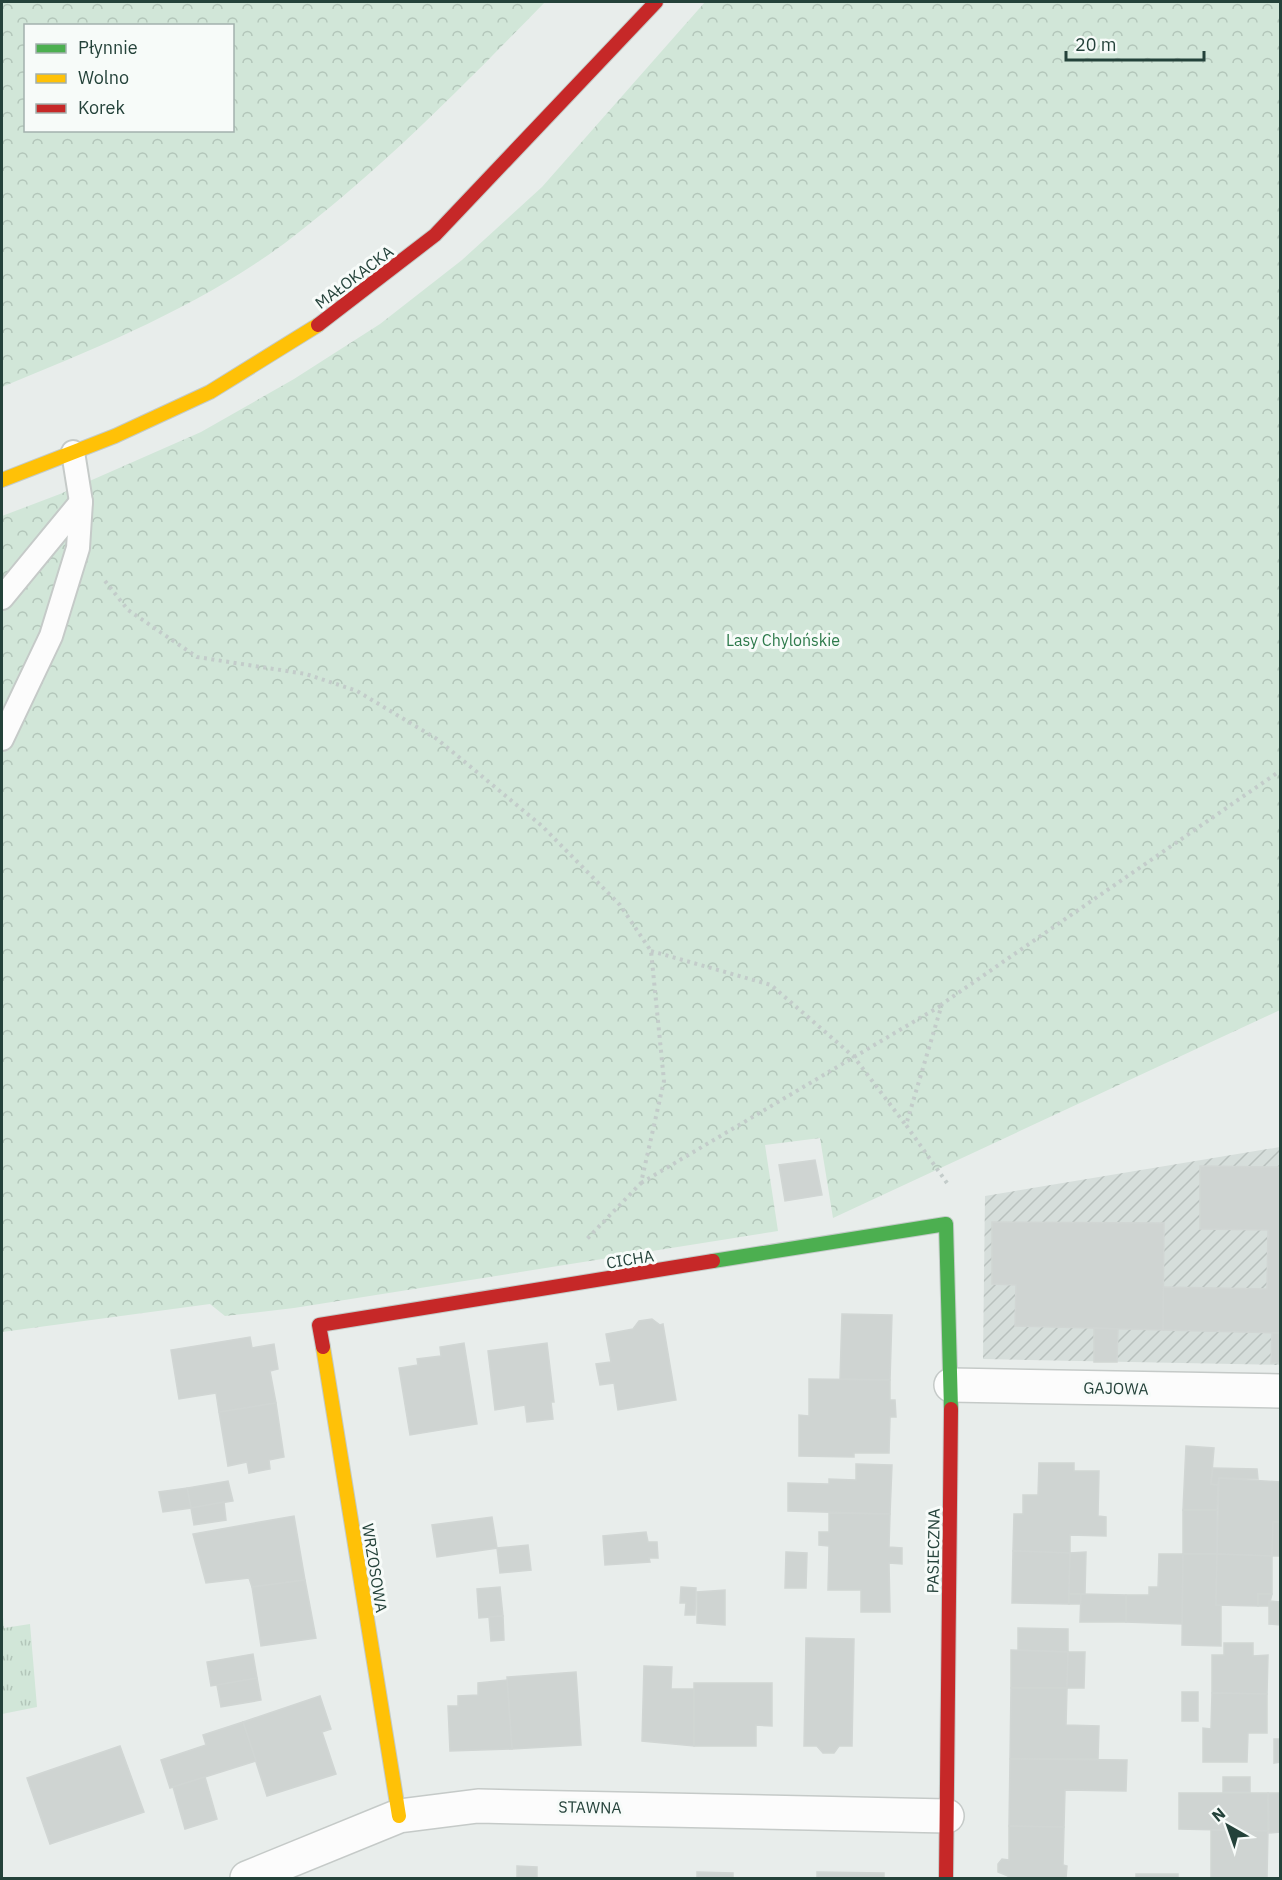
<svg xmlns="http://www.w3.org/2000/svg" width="1282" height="1880" font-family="'IBM Plex Sans',sans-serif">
<defs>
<pattern id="industrial-furrows" width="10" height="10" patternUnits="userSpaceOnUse" patternTransform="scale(1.5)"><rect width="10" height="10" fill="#d6dedb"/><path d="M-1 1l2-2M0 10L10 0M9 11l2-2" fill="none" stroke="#b8c0bd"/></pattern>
<pattern id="grass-tufts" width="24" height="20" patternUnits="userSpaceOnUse" patternTransform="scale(1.5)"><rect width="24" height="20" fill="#d1e6d8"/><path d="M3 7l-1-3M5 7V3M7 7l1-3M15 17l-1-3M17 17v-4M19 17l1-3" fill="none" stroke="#b3c6ba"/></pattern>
<pattern id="forest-crowns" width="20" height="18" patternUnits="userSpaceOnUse" patternTransform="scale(1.5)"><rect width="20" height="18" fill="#d1e6d8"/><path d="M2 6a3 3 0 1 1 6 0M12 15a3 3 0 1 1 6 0" fill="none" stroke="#b3c6ba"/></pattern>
</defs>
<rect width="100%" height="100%" fill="#e8edeb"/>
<path fill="url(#industrial-furrows)" d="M 1280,1147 L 1280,1365 L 983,1359 L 985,1196 Z"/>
<path fill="url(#grass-tufts)" d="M 2,1606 L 4,1628 L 30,1624 L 37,1707 L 2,1714 Z"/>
<g fill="url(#forest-crowns)" fill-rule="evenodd">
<path d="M 2,2 L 545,2 C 462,87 380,171 285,243 C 200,306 99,347 2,387 ZM 26,26 L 232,26 L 232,130 L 26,130 Z"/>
<path d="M 705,2 L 1280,2 L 1280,1010 L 833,1218 L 820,1138 L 765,1145 L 778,1231 L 294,1308 L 225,1316 L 210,1304 L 2,1332 L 2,516 L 60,494 L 201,432 L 294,379 L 380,324 L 462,260 L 542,187 Z"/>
</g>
<g fill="#cfd4d2" stroke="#d1d6d4" stroke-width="1.5">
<path d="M 815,1160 L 822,1195 L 785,1201 L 779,1165 Z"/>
<path d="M 1200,1166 L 1280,1167 L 1280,1333 L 1163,1330 L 1163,1287 L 1267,1289 L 1268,1230 L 1200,1229 Z"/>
<path d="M 992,1222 L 1164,1223 L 1163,1330 L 1015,1326 L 1016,1285 L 992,1284 Z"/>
<path d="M 842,1314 L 892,1315 L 890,1380 L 840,1379 Z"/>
<path d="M 652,1319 L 660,1325 L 663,1324 L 676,1400 L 618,1410 L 614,1383 L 600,1385 L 596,1364 L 611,1362 L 606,1334 L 633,1329 L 639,1321 Z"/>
<path d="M 1094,1328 L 1118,1329 L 1117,1362 L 1094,1362 Z"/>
<path d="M 1272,1333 L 1280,1333 L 1280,1363 L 1271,1363 Z"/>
<path d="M 250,1337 L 252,1348 L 274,1344 L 278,1369 L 270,1371 L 276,1403 L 219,1412 L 216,1393 L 179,1399 L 171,1350 Z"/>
<path d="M 464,1343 L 477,1424 L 410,1435 L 399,1368 L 418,1365 L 417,1359 L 441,1356 L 440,1347 Z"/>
<path d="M 547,1343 L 554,1402 L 551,1402 L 553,1419 L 527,1422 L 525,1405 L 495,1410 L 488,1351 Z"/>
<path d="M 809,1379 L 890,1380 L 890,1400 L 895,1400 L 896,1417 L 890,1417 L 889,1453 L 854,1453 L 854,1457 L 799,1456 L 799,1415 L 809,1416 Z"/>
<path d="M 276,1403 L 284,1457 L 269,1460 L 270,1469 L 249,1473 L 247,1462 L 228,1466 L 219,1412 Z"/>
<path d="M 1186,1446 L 1214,1448 L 1211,1484 L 1218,1485 L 1217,1510 L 1183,1510 Z"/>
<path d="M 1039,1463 L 1074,1463 L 1074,1471 L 1099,1471 L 1098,1516 L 1106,1517 L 1106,1536 L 1070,1535 L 1070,1553 L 1013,1551 L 1014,1514 L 1023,1514 L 1023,1495 L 1038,1495 Z"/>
<path d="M 856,1464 L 892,1465 L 890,1514 L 788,1511 L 788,1483 L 829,1484 L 829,1479 L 856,1480 Z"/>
<path d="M 1213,1468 L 1257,1469 L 1258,1479 L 1219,1478 L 1218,1485 L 1211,1484 Z"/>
<path d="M 1219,1478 L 1280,1482 L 1280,1522 L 1273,1522 L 1272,1556 L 1217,1554 Z"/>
<path d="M 228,1481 L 233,1501 L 191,1508 L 187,1488 Z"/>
<path d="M 187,1488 L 191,1508 L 163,1512 L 159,1492 Z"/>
<path d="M 224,1502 L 226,1520 L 194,1525 L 191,1508 Z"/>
<rect x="1183" y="1510" width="34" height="44"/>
<path d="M 829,1513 L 890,1514 L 889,1547 L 902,1548 L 902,1564 L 889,1563 L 890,1612 L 861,1612 L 861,1590 L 828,1590 L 829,1546 L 819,1545 L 819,1532 L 829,1532 Z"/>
<path d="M 294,1516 L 305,1580 L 252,1587 L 249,1578 L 206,1583 L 193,1534 Z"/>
<path d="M 492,1517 L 497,1548 L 437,1557 L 432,1525 Z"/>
<path d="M 1273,1522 L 1280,1522 L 1280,1556 L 1272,1556 Z"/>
<path d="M 646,1532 L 648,1542 L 657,1542 L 658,1558 L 649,1558 L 650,1562 L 605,1565 L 603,1536 Z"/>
<path d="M 528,1545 L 531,1570 L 500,1573 L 497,1548 Z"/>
<path d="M 1013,1551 L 1070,1553 L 1069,1604 L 1012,1603 Z"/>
<path d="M 786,1552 L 807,1553 L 806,1588 L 785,1588 Z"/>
<path d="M 1086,1552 L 1085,1594 L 1069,1594 L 1070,1553 Z"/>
<path d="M 1159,1554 L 1183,1554 L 1182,1624 L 1126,1622 L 1126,1595 L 1149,1595 L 1149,1587 L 1158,1587 Z"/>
<path d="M 1183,1554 L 1217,1554 L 1216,1605 L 1221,1605 L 1221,1646 L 1182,1645 Z"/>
<path d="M 1217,1554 L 1272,1556 L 1272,1594 L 1258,1594 L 1258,1606 L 1216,1605 Z"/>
<path d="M 305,1580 L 316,1638 L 261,1646 L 252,1587 Z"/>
<path d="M 500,1587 L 503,1616 L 479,1618 L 477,1589 Z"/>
<path d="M 681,1587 L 696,1588 L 695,1615 L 685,1615 L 686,1603 L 680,1603 Z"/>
<path d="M 725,1590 L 725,1625 L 697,1623 L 697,1592 Z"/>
<rect x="1069" y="1594" width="12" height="10"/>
<path d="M 1081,1594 L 1126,1595 L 1126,1622 L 1080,1622 Z"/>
<path d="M 1258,1594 L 1272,1594 L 1269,1606 L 1258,1606 Z"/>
<path d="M 1269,1601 L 1280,1602 L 1280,1625 L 1269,1624 Z"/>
<path d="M 503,1616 L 504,1640 L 491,1641 L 489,1617 Z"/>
<path d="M 1018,1628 L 1068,1629 L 1068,1652 L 1018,1650 Z"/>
<path d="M 806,1638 L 854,1639 L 852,1746 L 839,1746 L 834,1753 L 823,1753 L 817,1746 L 804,1746 Z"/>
<path d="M 1224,1643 L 1253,1643 L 1253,1656 L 1268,1655 L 1267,1694 L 1212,1693 L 1212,1655 L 1224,1655 Z"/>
<path d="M 1011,1650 L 1068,1652 L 1067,1688 L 1011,1688 Z"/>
<path d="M 1068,1652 L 1085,1652 L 1084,1688 L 1067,1688 Z"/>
<path d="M 253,1654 L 257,1678 L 211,1686 L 207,1662 Z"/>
<path d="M 644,1666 L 672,1667 L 671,1689 L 694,1689 L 694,1746 L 642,1741 Z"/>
<path d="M 576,1672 L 581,1745 L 512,1749 L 507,1677 Z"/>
<path d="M 257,1678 L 261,1700 L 221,1707 L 217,1685 Z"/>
<path d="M 507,1680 L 512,1749 L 450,1751 L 448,1706 L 458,1706 L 458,1696 L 478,1695 L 478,1683 Z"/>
<path d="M 694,1683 L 772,1683 L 772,1726 L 756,1725 L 756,1746 L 694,1746 Z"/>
<path d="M 1011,1688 L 1067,1688 L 1066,1725 L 1099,1726 L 1098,1759 L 1010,1759 Z"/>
<rect x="1182" y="1692" width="16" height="29"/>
<path d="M 1212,1693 L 1267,1694 L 1267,1733 L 1248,1733 L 1247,1762 L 1203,1762 L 1203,1728 L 1211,1729 Z"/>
<path d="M 320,1696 L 331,1729 L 322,1732 L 336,1774 L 267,1796 L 243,1722 Z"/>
<path d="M 243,1722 L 256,1761 L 170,1788 L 161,1760 L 206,1745 L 203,1735 Z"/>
<path d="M 1274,1739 L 1280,1739 L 1280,1762 L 1274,1763 Z"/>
<path d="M 120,1746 L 144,1812 L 50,1844 L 27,1778 Z"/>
<path d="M 1010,1759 L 1127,1760 L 1126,1791 L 1065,1790 L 1064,1827 L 1009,1826 Z"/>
<path d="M 205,1777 L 217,1819 L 185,1829 L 173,1787 Z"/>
<rect x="1223" y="1777" width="27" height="15"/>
<path d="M 1179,1793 L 1268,1793 L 1268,1831 L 1179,1829 Z"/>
<path d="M 1268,1793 L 1280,1793 L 1280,1832 L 1269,1833 Z"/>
<path d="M 1009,1826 L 1064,1827 L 1063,1865 L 1067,1866 L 1066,1878 L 1008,1878 L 1008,1876 L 998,1872 L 998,1864 L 1002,1859 L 1009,1860 Z"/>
<path d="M 1211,1830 L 1268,1831 L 1267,1878 L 1211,1878 Z"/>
<path d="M 517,1866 L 537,1867 L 537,1878 L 517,1878 Z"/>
<path d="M 697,1872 L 733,1873 L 733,1878 L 697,1878 Z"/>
<path d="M 817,1872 L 884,1873 L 884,1878 L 817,1878 Z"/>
<rect x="1136" y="1874" width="42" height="4"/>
</g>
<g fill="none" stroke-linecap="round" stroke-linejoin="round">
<defs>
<g id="lane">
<path d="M 2,598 L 81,502"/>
<path d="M 2,739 L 51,636 L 78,548 L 81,502 L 73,452"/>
</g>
<g id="street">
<path d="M 951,1385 L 1280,1391"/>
<path d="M 247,1878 L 399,1816 L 478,1806 L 947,1816"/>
</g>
<path id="fast" d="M 713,1261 L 946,1224 L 951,1409"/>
<g id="slow">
<path d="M 2,480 L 115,436 L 210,392 L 318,325"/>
<path d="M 323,1347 L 399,1816"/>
</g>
<g id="jam">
<path d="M 318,325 L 435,235 L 656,2"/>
<path d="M 323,1347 L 319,1325 L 713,1261"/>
<path d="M 946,1878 L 951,1409"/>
</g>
</defs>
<use href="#lane" stroke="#c5cac8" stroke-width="26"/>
<use href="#street" stroke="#c5cac8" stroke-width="36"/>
<use href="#fast" stroke="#c3cbc8" stroke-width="16"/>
<use href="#slow" stroke="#c3cbc8" stroke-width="16"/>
<use href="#jam" stroke="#c3cbc8" stroke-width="16"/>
<g stroke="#c3ccca" stroke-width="4" stroke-dasharray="3 4.5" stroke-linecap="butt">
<path d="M 105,581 L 128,610 L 197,657 L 306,674 L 357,691 L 437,739 L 542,826 L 620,905 L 651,951 L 664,1081 L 641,1183 L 586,1240"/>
<path d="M 651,951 L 771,985 L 854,1057 L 905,1124"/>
<path d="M 641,1183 L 942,1005"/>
<path d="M 947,1183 L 906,1125 L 942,1004 L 1280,771"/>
</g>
<use href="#lane" stroke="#fcfcfc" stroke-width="22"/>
<use href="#street" stroke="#fcfcfc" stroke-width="33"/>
<use href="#fast" stroke="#4caf50" stroke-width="14"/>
<use href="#slow" stroke="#ffc107" stroke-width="14"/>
<use href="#jam" stroke="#c62828" stroke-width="14"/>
</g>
<g text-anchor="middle" stroke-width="6" stroke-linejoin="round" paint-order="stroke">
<g font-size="16" fill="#24423a" stroke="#f7fbf9">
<text transform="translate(354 277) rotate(-37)" y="6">MAŁOKACKA</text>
<text transform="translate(630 1259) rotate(-9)" y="6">CICHA</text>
<text transform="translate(1116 1388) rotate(1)" y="6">GAJOWA</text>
<text transform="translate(933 1551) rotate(-89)" y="6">PASIECZNA</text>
<text transform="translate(375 1568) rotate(81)" y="6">WRZOSOWA</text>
<text transform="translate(590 1807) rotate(1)" y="6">STAWNA</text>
</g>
<g font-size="16" fill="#2d7a4b" stroke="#f7fbf9">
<text x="783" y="646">Lasy Chylońskie</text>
</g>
</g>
<rect width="1282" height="1880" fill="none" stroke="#24423a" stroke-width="6"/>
<rect x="24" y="24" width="210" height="108" fill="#f7fbf9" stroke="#a3b1ad" stroke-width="1.5"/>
<rect x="36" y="44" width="30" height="9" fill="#4caf50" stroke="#a3b1ad" stroke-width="1.5"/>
<text x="78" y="54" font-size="18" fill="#24423a">Płynnie</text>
<rect x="36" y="74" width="30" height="9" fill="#ffc107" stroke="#a3b1ad" stroke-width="1.5"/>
<text x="78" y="84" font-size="18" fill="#24423a">Wolno</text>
<rect x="36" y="104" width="30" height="9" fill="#c62828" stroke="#a3b1ad" stroke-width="1.5"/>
<text x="78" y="114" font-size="18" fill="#24423a">Korek</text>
<g transform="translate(1228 1826) rotate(320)" stroke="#f7fbf9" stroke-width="4.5" paint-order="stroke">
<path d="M0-4.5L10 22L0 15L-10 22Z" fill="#24423a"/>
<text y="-9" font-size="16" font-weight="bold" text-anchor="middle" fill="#24423a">N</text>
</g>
<path d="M1066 51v9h138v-9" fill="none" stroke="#24423a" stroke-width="3"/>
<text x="1075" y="51" font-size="18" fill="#24423a" stroke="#f7fbf9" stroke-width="4.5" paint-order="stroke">20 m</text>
</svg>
